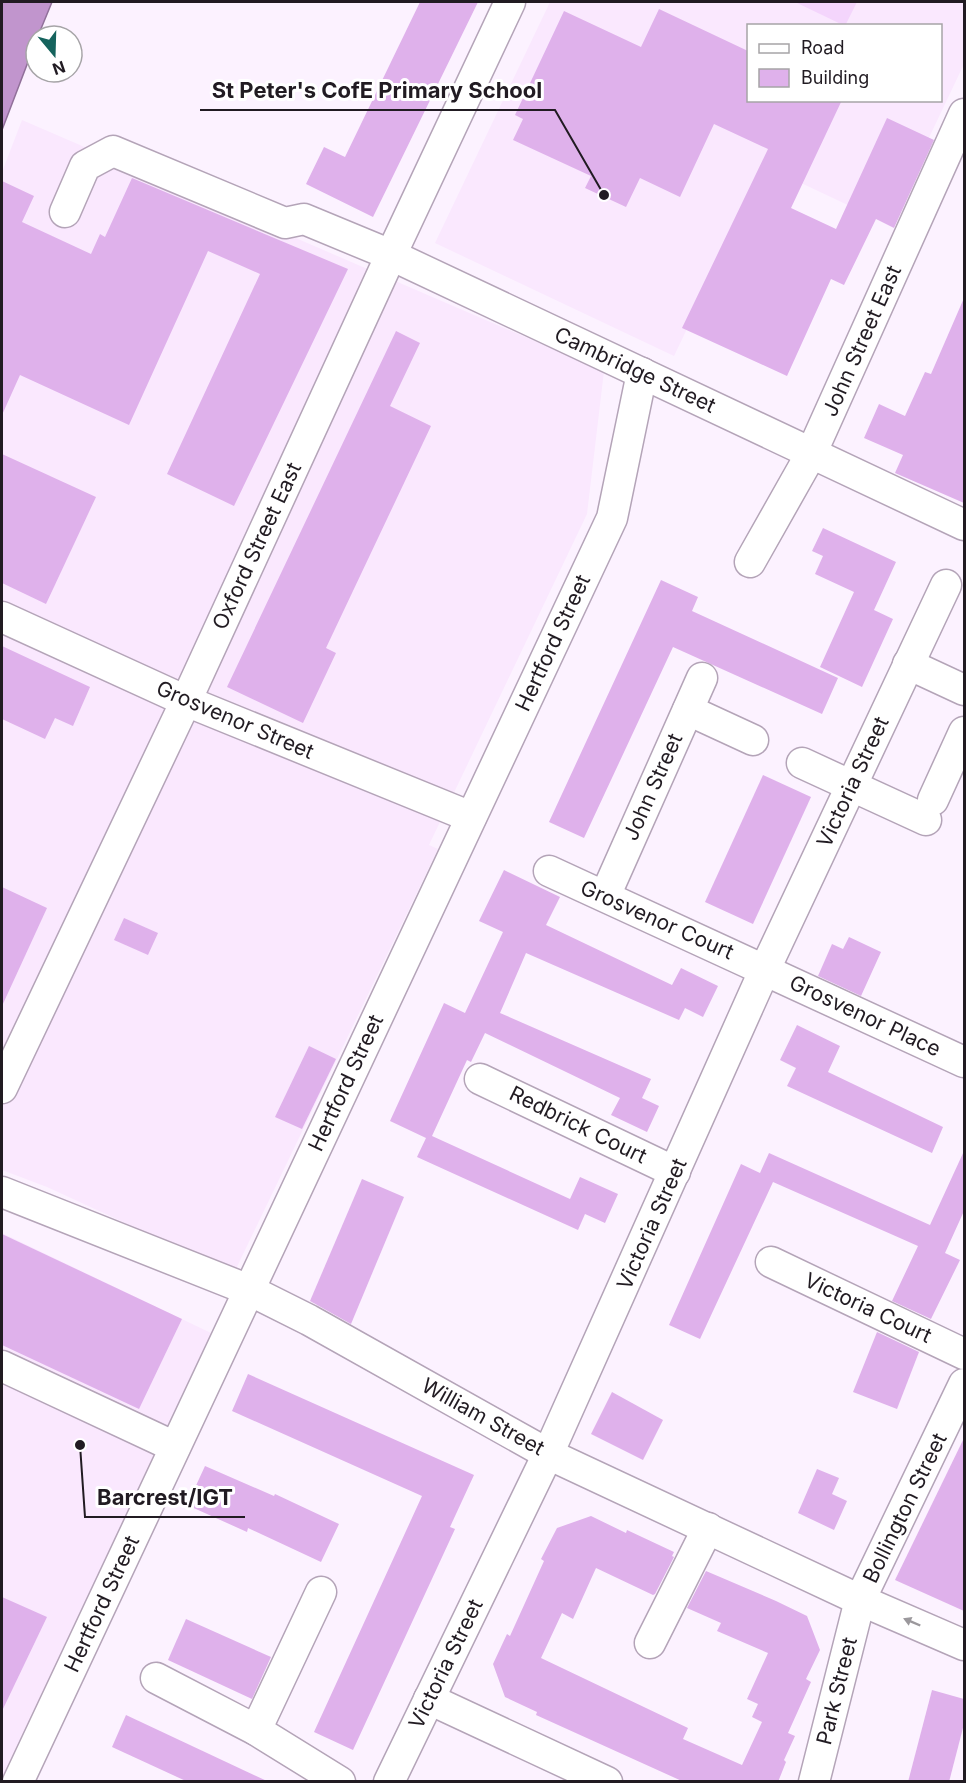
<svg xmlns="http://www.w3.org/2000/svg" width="966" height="1783" font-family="Inter,sans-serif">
<rect width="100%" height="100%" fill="#fcf2ff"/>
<g fill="#fae8fe" fill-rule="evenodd">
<path d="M 550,2 L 964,2 L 964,64 L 888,224 L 765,166 L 674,356 L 435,243 ZM 748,26 L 940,26 L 940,100 L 748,100 Z"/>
<path d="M 22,120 L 604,371 L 587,514 L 429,845 L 438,849 L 234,1273 L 47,1187 L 2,1170 L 2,172 Z"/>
<path d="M 2,1233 L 211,1333 L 2,1779 Z"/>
</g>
<path fill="#f4d5fc" d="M 795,2 L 857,2 L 845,26 Z"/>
<path fill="#c195cd" stroke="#91709a" stroke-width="1.5" d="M 2,2 L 52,2 L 38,36 L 36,36 L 36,41 L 2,130 Z"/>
<g fill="#dfb1eb">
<path d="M 420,2 L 478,2 L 373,217 L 306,184 L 324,147 L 345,157 Z"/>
<path d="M 659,9 L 748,51 L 748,100 L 842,100 L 791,208 L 836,229 L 887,118 L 934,140 L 894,228 L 876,219 L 844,285 L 831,279 L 787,376 L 682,328 L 768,149 L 714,124 L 680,197 L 640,178 L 626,207 L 585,188 L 591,176 L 513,140 L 523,119 L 515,115 L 564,11 L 641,47 Z"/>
<path d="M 132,178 L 348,269 L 234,506 L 167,474 L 260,274 L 208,251 L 129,425 L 20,375 L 2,415 L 2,181 L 34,196 L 22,222 L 91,254 L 100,234 L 105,237 Z"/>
<path d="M 964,298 L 964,503 L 895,473 L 903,455 L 864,438 L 879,404 L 905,416 L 925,372 L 931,374 Z"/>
<path d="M 396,331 L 420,343 L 390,406 L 431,426 L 326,648 L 336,653 L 303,723 L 227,687 Z"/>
<path d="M 2,454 L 96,497 L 46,604 L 2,583 Z"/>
<path d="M 823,528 L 896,562 L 874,610 L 893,619 L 862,687 L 820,667 L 854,592 L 815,574 L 823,556 L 812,551 Z"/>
<path d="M 661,580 L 698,597 L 692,611 L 838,678 L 822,714 L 673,647 L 584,838 L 549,822 Z"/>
<path d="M 2,646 L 90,687 L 73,726 L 55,718 L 45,739 L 2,719 Z"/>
<path d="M 763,775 L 811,797 L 753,924 L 705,902 Z"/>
<path d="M 504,870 L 560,897 L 546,925 L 672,985 L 681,968 L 718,986 L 703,1017 L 685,1008 L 679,1020 L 526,953 L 500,1013 L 651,1079 L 642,1098 L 659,1106 L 647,1132 L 611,1115 L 620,1098 L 485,1033 L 471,1062 L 467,1060 L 432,1136 L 570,1199 L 580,1177 L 618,1194 L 605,1223 L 585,1214 L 578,1230 L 417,1157 L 426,1138 L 390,1121 L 444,1003 L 465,1013 L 503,932 L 479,921 Z"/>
<path d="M 2,887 L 47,908 L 2,1006 Z"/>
<path d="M 124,918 L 158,933 L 148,955 L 114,940 Z"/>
<path d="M 849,937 L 881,952 L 861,996 L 818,976 L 832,944 L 843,949 Z"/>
<path d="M 797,1025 L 840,1046 L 828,1072 L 943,1127 L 932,1153 L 787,1086 L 796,1068 L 780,1060 Z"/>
<path d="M 309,1046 L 336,1059 L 302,1129 L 275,1117 Z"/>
<path d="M 964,1151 L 964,1211 L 945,1253 L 960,1260 L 931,1319 L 892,1301 L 918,1246 L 773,1182 L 700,1339 L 669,1325 L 741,1164 L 760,1173 L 769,1153 L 930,1225 Z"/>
<path d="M 362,1179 L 404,1197 L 351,1324 L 310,1301 Z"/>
<path d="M 2,1234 L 182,1319 L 139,1409 L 2,1345 Z"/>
<path d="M 877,1332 L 919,1352 L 897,1409 L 853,1392 Z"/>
<path d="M 248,1374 L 474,1475 L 450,1527 L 455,1529 L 353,1750 L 314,1732 L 422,1496 L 232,1411 Z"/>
<path d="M 612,1392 L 663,1420 L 643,1460 L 591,1434 Z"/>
<path d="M 964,1438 L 964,1611 L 895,1580 Z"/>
<path d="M 205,1466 L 274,1496 L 275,1494 L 339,1524 L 321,1562 L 248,1528 L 247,1532 L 187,1505 Z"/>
<path d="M 817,1469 L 839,1478 L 832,1494 L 847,1501 L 834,1530 L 798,1513 Z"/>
<path d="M 591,1516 L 626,1533 L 627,1530 L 674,1552 L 672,1556 L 674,1557 L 655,1594 L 653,1595 L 596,1568 L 573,1619 L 562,1613 L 541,1658 L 688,1728 L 683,1739 L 742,1765 L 762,1722 L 752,1717 L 758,1704 L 747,1699 L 768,1653 L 717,1631 L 721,1623 L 687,1608 L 706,1571 L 776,1601 L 807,1616 L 820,1650 L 806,1679 L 811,1682 L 788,1733 L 795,1736 L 784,1760 L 786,1762 L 778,1782 L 684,1782 L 536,1715 L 537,1712 L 505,1697 L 493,1664 L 507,1634 L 510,1636 L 544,1561 L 541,1559 L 557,1528 Z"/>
<path d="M 2,1597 L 47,1617 L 2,1711 Z"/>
<path d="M 186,1619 L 271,1657 L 252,1699 L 168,1660 Z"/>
<path d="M 932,1690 L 964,1699 L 964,1724 L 949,1782 L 908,1782 Z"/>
<path d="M 126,1715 L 269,1782 L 188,1782 L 112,1747 Z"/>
</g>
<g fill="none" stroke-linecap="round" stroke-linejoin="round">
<defs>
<g id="minor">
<path d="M 65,212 L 85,166 L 113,151 L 285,223 L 304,219 L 391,255 L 964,525"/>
<path d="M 750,562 L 811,454 L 964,114"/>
<path d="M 2,617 L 186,701 L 471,817"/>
<path d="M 908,664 L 964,690"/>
<path d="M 688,710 L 753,740"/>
<path d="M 802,763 L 926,820"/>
<path d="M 933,800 L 964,732"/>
<path d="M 549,871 L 964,1062"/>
<path d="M 605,896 L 702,678"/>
<path d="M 480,1079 L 675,1172"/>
<path d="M 2,1088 L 186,701 L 391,255 L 510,2"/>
<path d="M 2,1192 L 249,1290 L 309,1320 L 548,1454 L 860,1600 L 964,1645"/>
<path d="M 771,1262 L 964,1354"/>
<path d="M 2,1366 L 175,1447"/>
<path d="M 650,1643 L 708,1528"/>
<path d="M 156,1678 L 256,1730 L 340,1782"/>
<path d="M 429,1699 L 607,1782"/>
<path d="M 256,1730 L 321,1592"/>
<path d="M 18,1782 L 612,518 L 642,373"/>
<path d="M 389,1782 L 548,1454 L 765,969 L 946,585"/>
<path d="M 814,1782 L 860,1600 L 964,1384"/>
</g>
</defs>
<use href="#minor" stroke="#b4a4b8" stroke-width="33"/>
<use href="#minor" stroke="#fff" stroke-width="30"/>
</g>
<defs><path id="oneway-solid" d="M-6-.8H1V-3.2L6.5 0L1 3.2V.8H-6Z" transform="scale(1.5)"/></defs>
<use fill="#9b989c" href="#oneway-solid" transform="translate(912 1622) rotate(-157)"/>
<g text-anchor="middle" stroke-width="6" stroke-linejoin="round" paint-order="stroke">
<g font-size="21" fill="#211b22" stroke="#fff">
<text transform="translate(862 341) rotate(-66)" y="7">John Street East</text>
<text transform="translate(635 370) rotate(25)" y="7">Cambridge Street</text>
<text transform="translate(257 546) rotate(-65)" y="7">Oxford Street East</text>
<text transform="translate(553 643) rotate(-65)" y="7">Hertford Street</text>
<text transform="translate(235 720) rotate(23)" y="7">Grosvenor Street</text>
<text transform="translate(853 782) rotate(-65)" y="7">Victoria Street</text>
<text transform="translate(653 787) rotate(-66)" y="7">John Street</text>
<text transform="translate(657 920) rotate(24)" y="7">Grosvenor Court</text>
<text transform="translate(865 1016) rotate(25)" y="7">Grosvenor Place</text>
<text transform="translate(346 1083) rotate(-65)" y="7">Hertford Street</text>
<text transform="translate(578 1125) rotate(26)" y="7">Redbrick Court</text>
<text transform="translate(652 1224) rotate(-66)" y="7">Victoria Street</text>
<text transform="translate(868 1308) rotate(25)" y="7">Victoria Court</text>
<text transform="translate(483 1417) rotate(29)" y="7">William Street</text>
<text transform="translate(905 1508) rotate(-64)" y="7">Bollington Street</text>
<text transform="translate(102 1604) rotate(-65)" y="7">Hertford Street</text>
<text transform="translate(446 1664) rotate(-64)" y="7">Victoria Street</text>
<text transform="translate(837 1691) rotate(-76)" y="7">Park Street</text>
</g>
</g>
<path fill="none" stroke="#211b22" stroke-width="2" d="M604 195L555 110H200M80 1445L85 1517H245"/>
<g fill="#211b22" stroke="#fff" stroke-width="2">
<circle cx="604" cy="195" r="6"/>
<circle cx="80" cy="1445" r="6"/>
</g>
<g font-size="22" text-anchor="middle" font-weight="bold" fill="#211b22" stroke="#fff" stroke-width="6" stroke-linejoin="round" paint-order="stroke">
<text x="377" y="98">St Peter's CofE Primary School</text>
<text x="165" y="1505">Barcrest/IGT</text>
</g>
<rect width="966" height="1783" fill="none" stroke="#211b22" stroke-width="6"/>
<rect x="747" y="24" width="195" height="78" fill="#ffffff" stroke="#a6a4a7" stroke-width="1.5"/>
<rect x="759" y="44" width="30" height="9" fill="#ffffff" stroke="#a6a4a7" stroke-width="1.5"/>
<text x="801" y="54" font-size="18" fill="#211b22">Road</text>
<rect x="759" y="69" width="30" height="18" fill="#dfb1eb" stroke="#a6a4a7" stroke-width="1.5"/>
<text x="801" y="84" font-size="18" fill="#211b22">Building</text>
<g transform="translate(54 54) rotate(161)"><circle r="28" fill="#ffffff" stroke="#a6a4a7" stroke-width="1.5"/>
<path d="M0-4.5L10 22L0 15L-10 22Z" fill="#15635d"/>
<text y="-9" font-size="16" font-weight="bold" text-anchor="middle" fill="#211b22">N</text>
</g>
</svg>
